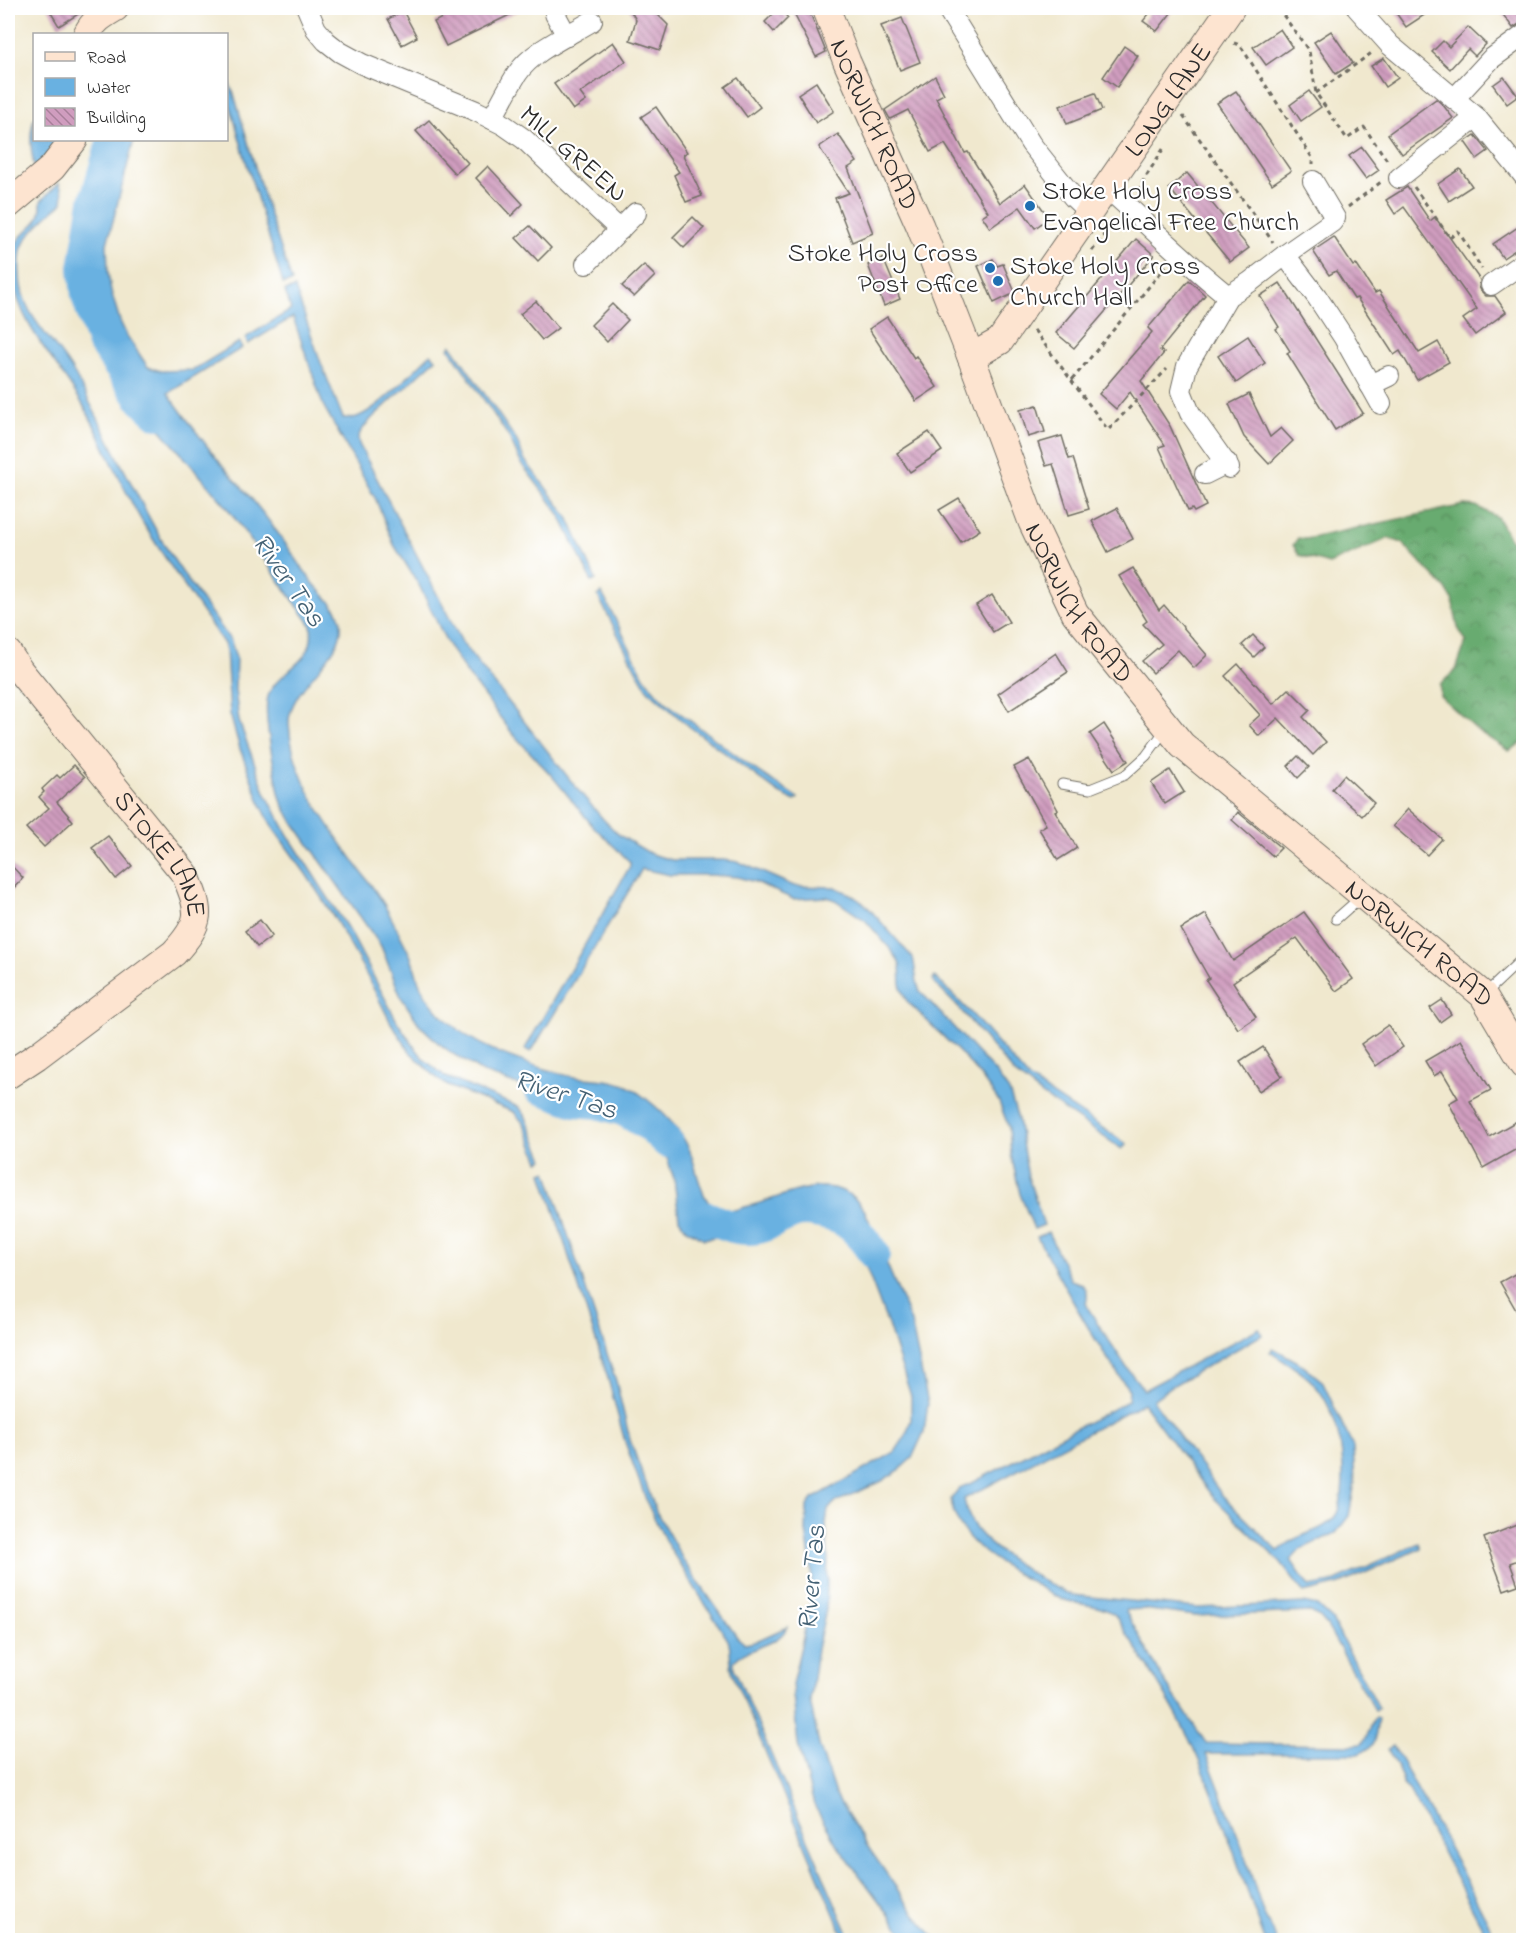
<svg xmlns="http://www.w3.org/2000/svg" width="1531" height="1948" font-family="'Indie Flower',sans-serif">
<defs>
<pattern id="forest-crowns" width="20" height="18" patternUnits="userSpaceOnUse" patternTransform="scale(1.5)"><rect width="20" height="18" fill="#68ab6f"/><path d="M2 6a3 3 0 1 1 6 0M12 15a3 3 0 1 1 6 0" fill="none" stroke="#568b5b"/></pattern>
<pattern id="building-back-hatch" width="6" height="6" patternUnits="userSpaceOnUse" patternTransform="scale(1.5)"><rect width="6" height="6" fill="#d09dbf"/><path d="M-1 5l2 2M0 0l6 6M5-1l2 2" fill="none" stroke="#a9809b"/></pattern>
</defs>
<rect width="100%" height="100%" fill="#fff"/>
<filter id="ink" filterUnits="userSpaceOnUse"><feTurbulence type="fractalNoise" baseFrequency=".0167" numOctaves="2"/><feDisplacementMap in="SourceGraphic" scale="12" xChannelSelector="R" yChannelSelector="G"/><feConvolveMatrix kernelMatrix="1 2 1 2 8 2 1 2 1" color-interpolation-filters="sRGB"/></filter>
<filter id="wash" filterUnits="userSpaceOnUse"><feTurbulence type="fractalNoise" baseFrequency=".008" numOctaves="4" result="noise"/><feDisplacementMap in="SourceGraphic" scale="24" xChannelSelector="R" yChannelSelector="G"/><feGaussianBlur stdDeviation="1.35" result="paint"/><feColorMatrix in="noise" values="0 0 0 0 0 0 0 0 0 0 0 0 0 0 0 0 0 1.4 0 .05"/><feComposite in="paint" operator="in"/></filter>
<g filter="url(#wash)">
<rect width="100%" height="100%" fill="#f0e8ce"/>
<path fill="url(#forest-crowns)" stroke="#4a6b4d" stroke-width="1.5" d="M 1464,505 L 1476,506 L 1497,517 L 1523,561 L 1523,742 L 1509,751 L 1478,731 L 1440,696 L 1440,684 L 1456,670 L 1466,641 L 1458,628 L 1452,599 L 1446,589 L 1402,543 L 1389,538 L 1329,564 L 1299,555 L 1293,545 L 1298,538 L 1306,539 Z"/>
<g fill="#69b1e1" stroke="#4a6e86" stroke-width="1.5">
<path d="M 227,79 L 234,94 L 264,197 L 292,282 L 283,284 L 245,158 L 231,108 L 227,97 Z"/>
<path d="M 34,118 L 34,140 L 60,140 L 37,176 C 31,157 28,138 34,118 Z"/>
<path d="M 111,140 L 134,140 L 107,244 L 108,272 L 111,291 L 120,321 L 127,336 L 148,367 L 161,371 L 193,370 L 239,342 L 242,348 L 168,393 C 185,417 203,441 221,464 C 233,478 247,492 258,507 C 277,530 293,555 310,579 C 318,590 332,601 338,613 C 357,652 287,684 289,724 C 292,780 329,826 360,870 C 369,882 378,894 385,906 C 394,923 403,940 411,957 C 415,967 417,978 421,987 C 427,999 439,1013 449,1022 C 475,1046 511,1058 545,1069 C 555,1072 565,1076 575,1077 C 596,1080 618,1078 636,1091 C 657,1106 680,1127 690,1151 C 697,1168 701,1206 720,1211 C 728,1213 737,1209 745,1207 C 786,1198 835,1165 865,1211 L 911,1322 L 928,1403 L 924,1432 L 912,1458 L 899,1470 L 882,1481 L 834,1503 L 828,1510 L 826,1523 L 828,1559 L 826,1610 L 817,1649 L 810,1700 L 819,1745 L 835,1794 L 866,1844 L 913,1912 L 937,1940 L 908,1940 L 837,1845 L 814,1805 L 798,1745 L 792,1684 L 808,1616 L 812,1588 L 811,1566 L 806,1531 L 807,1506 L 812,1499 L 895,1452 L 905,1437 L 911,1420 L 911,1396 L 888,1325 L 850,1225 L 840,1213 L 834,1209 L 822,1207 L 809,1208 L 769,1224 L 732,1234 L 704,1239 L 686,1229 L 679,1219 L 674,1179 L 664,1149 L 650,1130 L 639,1120 L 625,1110 L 609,1104 L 599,1102 L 571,1101 L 534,1091 L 484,1073 L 453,1054 L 437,1042 L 419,1024 L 401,997 L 381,946 L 291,819 L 282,803 L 279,793 C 275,769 264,723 267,701 C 271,674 309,666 311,639 C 312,634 311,629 311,625 L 226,506 L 148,415 L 116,358 L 94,307 L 87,278 L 88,253 Z"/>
<path d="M 59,183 L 63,194 L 62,203 C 50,213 24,236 21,251 C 20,258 19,267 20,274 C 20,317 56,340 75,375 C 106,431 132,489 164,544 C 184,578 209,609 231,641 L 236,658 L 235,690 L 239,721 L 265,792 L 288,835 L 350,932 L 398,1023 L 413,1045 L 425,1060 L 446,1077 L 519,1107 L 525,1115 L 544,1159 L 539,1161 L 524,1124 L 514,1112 L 448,1086 L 437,1078 L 411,1053 L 391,1023 L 363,968 L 334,917 L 306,874 L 273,828 L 261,805 L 240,749 L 230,714 L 226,650 L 224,644 C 197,604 168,564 143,523 C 120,485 105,443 83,405 C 59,364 19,326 13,278 C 12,266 12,247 20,238 C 32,223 42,224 41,201 Z"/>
<path d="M 295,288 L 321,363 L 343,418 C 344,418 352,418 353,418 C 375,414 414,370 431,354 L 436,359 L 372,418 L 361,431 L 358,438 L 359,444 L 463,644 L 579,791 L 603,819 L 619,835 L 651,854 L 672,860 L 723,860 L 739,862 L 794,886 L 835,887 L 850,894 L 866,905 L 913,958 C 916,969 915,981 920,991 L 996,1073 L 1009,1091 L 1018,1119 L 1028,1177 L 1044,1225 L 1034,1229 L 1020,1194 L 1011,1155 L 1009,1128 L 999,1102 L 983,1079 L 963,1056 L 907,1001 L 901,988 L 900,964 L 892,951 L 866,921 L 835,900 L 827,897 L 793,899 L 755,882 L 737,877 L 711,875 L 670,875 L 642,869 L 531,1052 L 525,1049 L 630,866 L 630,862 L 592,825 L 552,776 L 512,733 L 468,675 L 447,643 L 419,585 L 394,545 L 376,500 L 323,405 L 293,317 L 248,344 L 245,338 L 291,310 L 285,291 Z"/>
<path d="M 451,345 L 517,441 L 524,459 L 568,517 L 596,580 L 592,582 L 559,513 L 521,463 L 509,437 L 449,348 Z"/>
<path d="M 602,593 L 644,676 L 654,690 L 668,704 L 760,773 L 798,798 L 795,801 L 779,793 L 686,724 L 648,690 L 636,670 L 598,596 Z"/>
<path d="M 935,977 L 971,1013 L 1029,1079 L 1127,1144 L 1122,1149 L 1042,1095 L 1015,1074 L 959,1008 L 935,984 L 933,979 Z"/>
<path d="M 547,1171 L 616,1381 L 630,1440 L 656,1511 L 685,1563 L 737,1637 L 745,1644 L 754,1642 L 787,1627 C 779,1647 747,1646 734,1661 L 734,1668 L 851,1940 L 845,1940 L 733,1675 C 729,1663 732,1652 728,1640 L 667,1544 L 648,1505 L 625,1442 L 607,1375 L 542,1173 Z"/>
<path d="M 1048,1232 L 1071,1280 C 1084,1284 1090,1288 1086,1303 L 1089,1310 L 1127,1368 L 1144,1390 L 1259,1328 L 1262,1335 L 1172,1386 L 1153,1400 L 1222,1495 L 1278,1551 C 1283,1548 1288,1543 1293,1540 C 1307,1532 1326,1530 1336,1515 C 1340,1509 1341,1500 1342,1493 C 1346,1459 1338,1411 1314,1384 C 1303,1371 1284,1362 1270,1352 L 1273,1348 L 1298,1362 L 1322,1381 L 1353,1447 L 1355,1482 L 1349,1516 L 1336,1533 L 1301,1549 L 1291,1560 L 1309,1587 L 1331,1583 L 1419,1543 L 1421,1548 L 1340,1584 L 1304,1593 L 1279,1561 L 1212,1496 L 1143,1403 L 964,1499 C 966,1510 970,1520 976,1529 C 990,1549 1048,1586 1072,1595 L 1198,1608 L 1303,1603 L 1317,1606 L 1332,1620 L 1379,1708 L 1375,1710 L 1327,1626 L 1319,1617 L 1311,1612 L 1194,1616 L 1143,1609 L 1125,1610 L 1163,1679 L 1206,1743 L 1351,1745 L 1362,1744 L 1366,1737 L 1375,1717 L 1378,1718 C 1375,1737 1378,1747 1358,1754 L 1206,1754 L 1241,1844 L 1264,1915 L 1277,1940 L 1265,1940 C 1237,1867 1217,1791 1180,1721 C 1161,1685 1137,1650 1115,1615 C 1099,1603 1077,1606 1059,1598 C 1049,1594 1040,1587 1031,1582 C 999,1563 955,1540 951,1499 L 959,1488 L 974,1482 L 1128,1401 L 1129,1390 C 1094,1341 1066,1290 1037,1237 Z"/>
<path d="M 1393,1745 L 1452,1853 L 1497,1940 L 1489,1940 L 1409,1790 L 1403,1786 L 1402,1778 L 1388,1749 Z"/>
</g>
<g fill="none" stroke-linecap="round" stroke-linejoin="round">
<g stroke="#69b1e1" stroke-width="32">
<path d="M 113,140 L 95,202 L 84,268 L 87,296 L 102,341 L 142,400 L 158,414"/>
<path d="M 539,1088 L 575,1101 L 598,1103 L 623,1110 L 650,1126 L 667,1142"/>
<path d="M 709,1218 C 722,1223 736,1230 749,1229 C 766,1229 778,1218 793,1213 C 801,1210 812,1211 820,1213 C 849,1218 858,1231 874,1254"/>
</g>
</g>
<g id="blocks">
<g fill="url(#building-back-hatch)">
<path d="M 48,8 L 88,8 L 59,26 Z"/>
<path d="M 461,8 L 524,8 L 446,46 L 434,22 Z"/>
<path d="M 629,8 L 651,8 L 668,25 L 660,50 L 630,40 L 636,20 Z"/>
<path d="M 779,8 L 788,18 L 774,32 L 765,22 Z"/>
<path d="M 791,8 L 808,8 L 826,52 L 816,57 Z"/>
<path d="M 1154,8 L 1175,8 L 1157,31 L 1143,21 Z"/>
<path d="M 1404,8 L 1435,8 L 1406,27 L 1396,13 Z"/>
<path d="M 1498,8 L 1524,8 L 1524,21 L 1513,28 Z"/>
<path d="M 403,11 L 417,37 L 402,45 L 388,19 Z"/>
<path d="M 902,18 L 920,62 L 900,70 L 881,26 Z"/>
<path d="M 1468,27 L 1486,44 L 1475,56 L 1468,49 L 1450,69 L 1432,52 L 1443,41 L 1449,47 Z"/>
<path d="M 1280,29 L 1292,47 L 1266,65 L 1253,47 Z"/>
<path d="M 1331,31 L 1353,63 L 1336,74 L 1314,42 Z"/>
<path d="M 613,42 L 626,61 L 580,93 L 586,101 L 573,110 L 554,84 Z"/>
<path d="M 1124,46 L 1138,56 L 1117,87 L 1103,77 Z"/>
<path d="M 1384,58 L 1398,78 L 1385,87 L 1371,66 Z"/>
<path d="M 935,76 L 944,94 L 936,98 L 965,153 L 968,152 L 1000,203 L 1025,184 L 1049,218 L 1035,228 L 1020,207 L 990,228 L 982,216 L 988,212 L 945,144 L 930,152 L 908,110 L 890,119 L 885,110 Z"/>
<path d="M 1504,77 L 1518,96 L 1507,104 L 1493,85 Z"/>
<path d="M 738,78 L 760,107 L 747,117 L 725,87 Z"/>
<path d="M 816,82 L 834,111 L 816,123 L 798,94 Z"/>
<path d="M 1236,91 L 1291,171 L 1272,184 L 1217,103 Z"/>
<path d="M 1309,91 L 1321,107 L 1301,121 L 1290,105 Z"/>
<path d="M 1095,93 L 1102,110 L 1067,124 L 1060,106 Z"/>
<path d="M 1436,99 L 1443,105 L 1453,118 L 1402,154 L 1388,134 Z"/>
<path d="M 656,107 L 687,152 L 683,155 L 702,196 L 686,202 L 674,175 L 679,172 L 641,117 Z"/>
<path d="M 429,120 L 468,163 L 455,174 L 416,131 Z"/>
<path d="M 838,134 L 857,162 L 848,168 L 873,233 L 852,242 L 835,198 L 849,193 L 819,147 Z"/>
<path d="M 1475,135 L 1488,151 L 1477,159 L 1465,142 Z"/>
<path d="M 1362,147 L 1379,170 L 1366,179 L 1349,156 Z"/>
<path d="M 488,166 L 523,204 L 511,216 L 476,178 Z"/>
<path d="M 1460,169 L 1472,186 L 1449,201 L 1438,184 Z"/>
<path d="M 1187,173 L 1249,248 L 1230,262 L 1169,188 Z"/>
<path d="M 1407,187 L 1430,221 L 1435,217 L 1480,280 L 1479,287 L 1482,292 L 1486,296 L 1495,296 L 1506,312 L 1475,335 L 1463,319 L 1477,309 L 1404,207 L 1395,214 L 1386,200 Z"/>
<path d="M 693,217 L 704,228 L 684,248 L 673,237 Z"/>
<path d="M 1524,223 L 1524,244 L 1503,258 L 1493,244 Z"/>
<path d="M 530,226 L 551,248 L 538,261 L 516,238 Z"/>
<path d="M 1334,237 L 1353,266 L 1356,264 L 1375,293 L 1379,291 L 1419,353 L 1438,342 L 1449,362 L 1417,380 L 1400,351 L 1394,355 L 1357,298 L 1354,299 L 1336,271 L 1329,275 L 1313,251 Z"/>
<path d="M 1136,239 L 1154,255 L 1074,348 L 1056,333 Z"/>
<path d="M 883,258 L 900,299 L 884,306 L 868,265 Z"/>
<path d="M 993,259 L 997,266 L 1003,264 L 1015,292 L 1013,294 L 994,303 L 978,266 Z"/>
<path d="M 644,265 L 655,276 L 634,297 L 622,286 Z"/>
<path d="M 1189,280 L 1205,295 L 1160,350 L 1164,353 L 1141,381 L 1170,426 L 1206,506 L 1194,512 L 1192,509 L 1188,511 L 1159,447 L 1165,445 L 1130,392 L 1116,409 L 1099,394 L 1152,332 L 1148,328 Z"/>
<path d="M 1280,283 L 1363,413 L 1335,430 L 1287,353 L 1290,351 L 1276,329 L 1279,327 L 1260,296 Z"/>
<path d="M 536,301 L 558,328 L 542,340 L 520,314 Z"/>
<path d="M 612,304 L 628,320 L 607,342 L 591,325 Z"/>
<path d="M 887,317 L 914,358 L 916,356 L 937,387 L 916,401 L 869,329 Z"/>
<path d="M 1248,336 L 1265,363 L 1236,383 L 1218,356 Z"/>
<path d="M 1249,394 L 1270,437 L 1281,428 L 1293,441 L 1269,464 L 1244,437 L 1229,404 Z"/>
<path d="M 1037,405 L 1045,432 L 1028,437 L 1020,410 Z"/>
<path d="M 929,432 L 942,451 L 910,472 L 897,453 Z"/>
<path d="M 1062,436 L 1069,459 L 1073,458 L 1089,509 L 1069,515 L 1053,464 L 1046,466 L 1038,443 Z"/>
<path d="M 959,498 L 980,530 L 961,542 L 939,510 Z"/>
<path d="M 1117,508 L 1133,539 L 1108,552 L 1092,521 Z"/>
<path d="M 1133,568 L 1159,610 L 1164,605 L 1207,655 L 1194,668 L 1178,650 L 1153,673 L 1142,661 L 1162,644 L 1143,624 L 1147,621 L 1119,576 Z"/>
<path d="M 992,595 L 1009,622 L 993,632 L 976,605 Z"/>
<path d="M 1253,635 L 1264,647 L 1254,657 L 1242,645 Z"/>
<path d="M 1056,653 L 1068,672 L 1009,711 L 998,694 Z"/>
<path d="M 1238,664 L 1273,704 L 1289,689 L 1310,710 L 1303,717 L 1326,742 L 1313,755 L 1278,718 L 1259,736 L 1249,725 L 1260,715 L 1225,676 Z"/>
<path d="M 1104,724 L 1128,761 L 1114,770 L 1090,734 Z"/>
<path d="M 1298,756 L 1309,767 L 1298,778 L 1288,766 Z"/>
<path d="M 1029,759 L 1058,810 L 1055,811 L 1077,848 L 1058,860 L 1039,829 L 1046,825 L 1014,767 Z"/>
<path d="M 74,765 L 85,777 L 57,802 L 73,821 L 44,847 L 26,828 L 49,808 L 39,797 L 44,792 L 42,789 L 57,775 L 60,778 Z"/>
<path d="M 1170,770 L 1184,792 L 1165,804 L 1151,783 Z"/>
<path d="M 1344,775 L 1374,803 L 1362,816 L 1332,789 Z"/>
<path d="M 1408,809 L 1442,839 L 1427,855 L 1393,826 Z"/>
<path d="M 1238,812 L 1281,848 L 1273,856 L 1232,820 Z"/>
<path d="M 108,836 L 132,866 L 116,879 L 92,848 Z"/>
<path d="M 8,862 L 23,878 L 8,894 Z"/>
<path d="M 1304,912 L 1353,979 L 1336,991 L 1297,938 L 1233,982 L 1256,1017 L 1238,1029 L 1206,980 L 1209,978 L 1181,929 L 1206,914 L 1233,961 Z"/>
<path d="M 260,920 L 272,936 L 257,947 L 245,931 Z"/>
<path d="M 1442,1000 L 1451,1014 L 1440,1022 L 1430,1008 Z"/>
<path d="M 1388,1025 L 1403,1047 L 1376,1066 L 1361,1044 Z"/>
<path d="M 1461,1040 L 1491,1090 L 1470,1101 L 1489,1137 L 1515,1122 L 1524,1137 L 1524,1145 L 1483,1168 L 1449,1103 L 1458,1098 L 1442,1071 L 1434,1076 L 1425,1061 Z"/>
<path d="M 1263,1047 L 1282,1076 L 1259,1091 L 1240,1062 Z"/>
<path d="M 1524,1269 L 1524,1324 L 1500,1282 Z"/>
<path d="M 1524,1522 L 1524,1558 L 1510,1563 L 1518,1585 L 1504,1590 L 1484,1538 Z"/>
</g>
</g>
</g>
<g filter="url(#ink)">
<use href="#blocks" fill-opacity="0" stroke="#706d64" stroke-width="1.5"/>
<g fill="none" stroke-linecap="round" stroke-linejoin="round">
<defs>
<g id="lane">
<path d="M 1062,784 L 1090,789 L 1125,775 L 1146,756 L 1166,729"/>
<path d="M 1336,919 L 1361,897"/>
<path d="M 1485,994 L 1524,957"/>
</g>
<g id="street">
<path d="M 307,8 L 316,29 L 326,41 L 340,52 L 362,64 L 476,111 L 504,125 L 524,139 L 620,230"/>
<path d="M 947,8 L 1031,144 L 1073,197 L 1090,213"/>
<path d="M 1357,8 L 1390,45 L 1476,117 L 1524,176"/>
<path d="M 555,14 L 567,36"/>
<path d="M 1454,99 L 1491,59 L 1524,35"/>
<path d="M 492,119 C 500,104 508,88 517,74 C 533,50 568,36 592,21"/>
<path d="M 1399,178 L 1476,117"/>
<path d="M 1106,187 C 1147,223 1185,262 1228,296"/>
<path d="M 1285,255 L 1317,297 L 1344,338 L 1381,404"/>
<path d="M 586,264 L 636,213"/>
<path d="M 1491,285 L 1524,262"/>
<path d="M 1370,385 L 1389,376"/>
<path d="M 1229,468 L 1190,413 L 1181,391 L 1187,366 L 1228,296 L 1250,282 L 1285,255 L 1332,222 L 1335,218 L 1313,181"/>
<path d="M 1205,474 L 1227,463"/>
</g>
<g id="secondary">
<path id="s1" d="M 826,8 L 847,62 L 920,226 L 971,357 L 1032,522 L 1075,613 L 1182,745 L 1483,995 L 1524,1064"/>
<path d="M 87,34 C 93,21 103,15 115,8"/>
<path d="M 8,205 L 52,168 L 74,140"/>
<path id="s2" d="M 971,357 L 1000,341 L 1231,8"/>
<path id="s3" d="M 8,653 L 20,671 L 185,874 C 201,913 203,921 174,953 L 37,1056 L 8,1075"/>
</g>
</defs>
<use href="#lane" stroke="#706d64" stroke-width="11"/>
<use href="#street" stroke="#706d64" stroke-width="22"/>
<use href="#secondary" stroke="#706d64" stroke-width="29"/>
<g stroke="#706d64" stroke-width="3" stroke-dasharray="4.5 4.5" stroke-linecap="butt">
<path d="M 1278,8 L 1309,51 L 1316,93 L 1347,139 L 1364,127 L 1389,163"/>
<path d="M 1234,43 L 1240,45 L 1313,159 L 1313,164"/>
<path d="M 1316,93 L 1373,52"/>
<path d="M 1183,116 L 1273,242"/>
<path d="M 1414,187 L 1450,238 L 1458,231 L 1482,269"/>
<path d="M 1137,191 L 1165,146"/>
<path d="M 1348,207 L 1381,182"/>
<path d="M 1092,251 L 1115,220"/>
<path d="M 1034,330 L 1108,430 L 1167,369"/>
<path d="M 1072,380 L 1166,266"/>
</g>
<use href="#lane" stroke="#fff" stroke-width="9"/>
<use href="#street" stroke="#fff" stroke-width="20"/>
<use href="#secondary" stroke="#fde4d0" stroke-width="27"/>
</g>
</g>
<g fill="#1f6fb2" stroke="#fff" stroke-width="2">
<circle cx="1030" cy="206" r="6"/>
<circle cx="990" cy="268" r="6"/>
<circle cx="998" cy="281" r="6"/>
</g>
<g text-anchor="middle" stroke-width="4.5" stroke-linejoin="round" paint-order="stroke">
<g font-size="27" fill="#2b2b2b" stroke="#fff">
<text dy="9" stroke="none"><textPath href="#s2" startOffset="327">LONG LANE</textPath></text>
<text dy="9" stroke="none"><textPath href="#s1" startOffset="126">NORWICH ROAD</textPath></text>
<text transform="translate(574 153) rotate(41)" y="9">MILL GREEN</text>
<text dy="9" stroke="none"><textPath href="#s1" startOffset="648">NORWICH ROAD</textPath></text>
<text dy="9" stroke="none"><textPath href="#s3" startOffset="254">STOKE LANE</textPath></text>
<text dy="9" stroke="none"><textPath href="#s1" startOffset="1134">NORWICH ROAD</textPath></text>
</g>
<g font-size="27" fill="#2b2b2b" stroke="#fff" text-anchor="start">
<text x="1042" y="199">Stoke Holy Cross<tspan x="1042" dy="31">Evangelical Free Church</tspan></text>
<text x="978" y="261" text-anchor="end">Stoke Holy Cross<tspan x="978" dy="31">Post Office</tspan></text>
<text x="1010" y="274">Stoke Holy Cross<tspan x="1010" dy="31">Church Hall</tspan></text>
</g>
<g font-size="28" font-style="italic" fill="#446174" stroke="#fff">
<text transform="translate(290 579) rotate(55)" y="10">River Tas</text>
<text transform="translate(566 1093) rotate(18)" y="10">River Tas</text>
<text transform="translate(810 1578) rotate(-85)" y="10">River Tas</text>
</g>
</g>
<rect width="1531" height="1948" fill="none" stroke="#fff" stroke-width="30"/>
<rect x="33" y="33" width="195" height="108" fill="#ffffff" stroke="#aaaaaa" stroke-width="1.5"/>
<rect x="45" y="52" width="30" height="9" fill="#fde4d0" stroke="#aaaaaa" stroke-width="1.5"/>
<text x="87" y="63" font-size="18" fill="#2b2b2b">Road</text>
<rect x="45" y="78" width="30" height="18" fill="#69b1e1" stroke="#aaaaaa" stroke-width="1.5"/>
<text x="87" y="93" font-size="18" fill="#2b2b2b">Water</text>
<rect x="45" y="108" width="30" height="18" fill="url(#building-back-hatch)" stroke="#aaaaaa" stroke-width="1.5"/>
<text x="87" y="123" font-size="18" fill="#2b2b2b">Building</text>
</svg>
